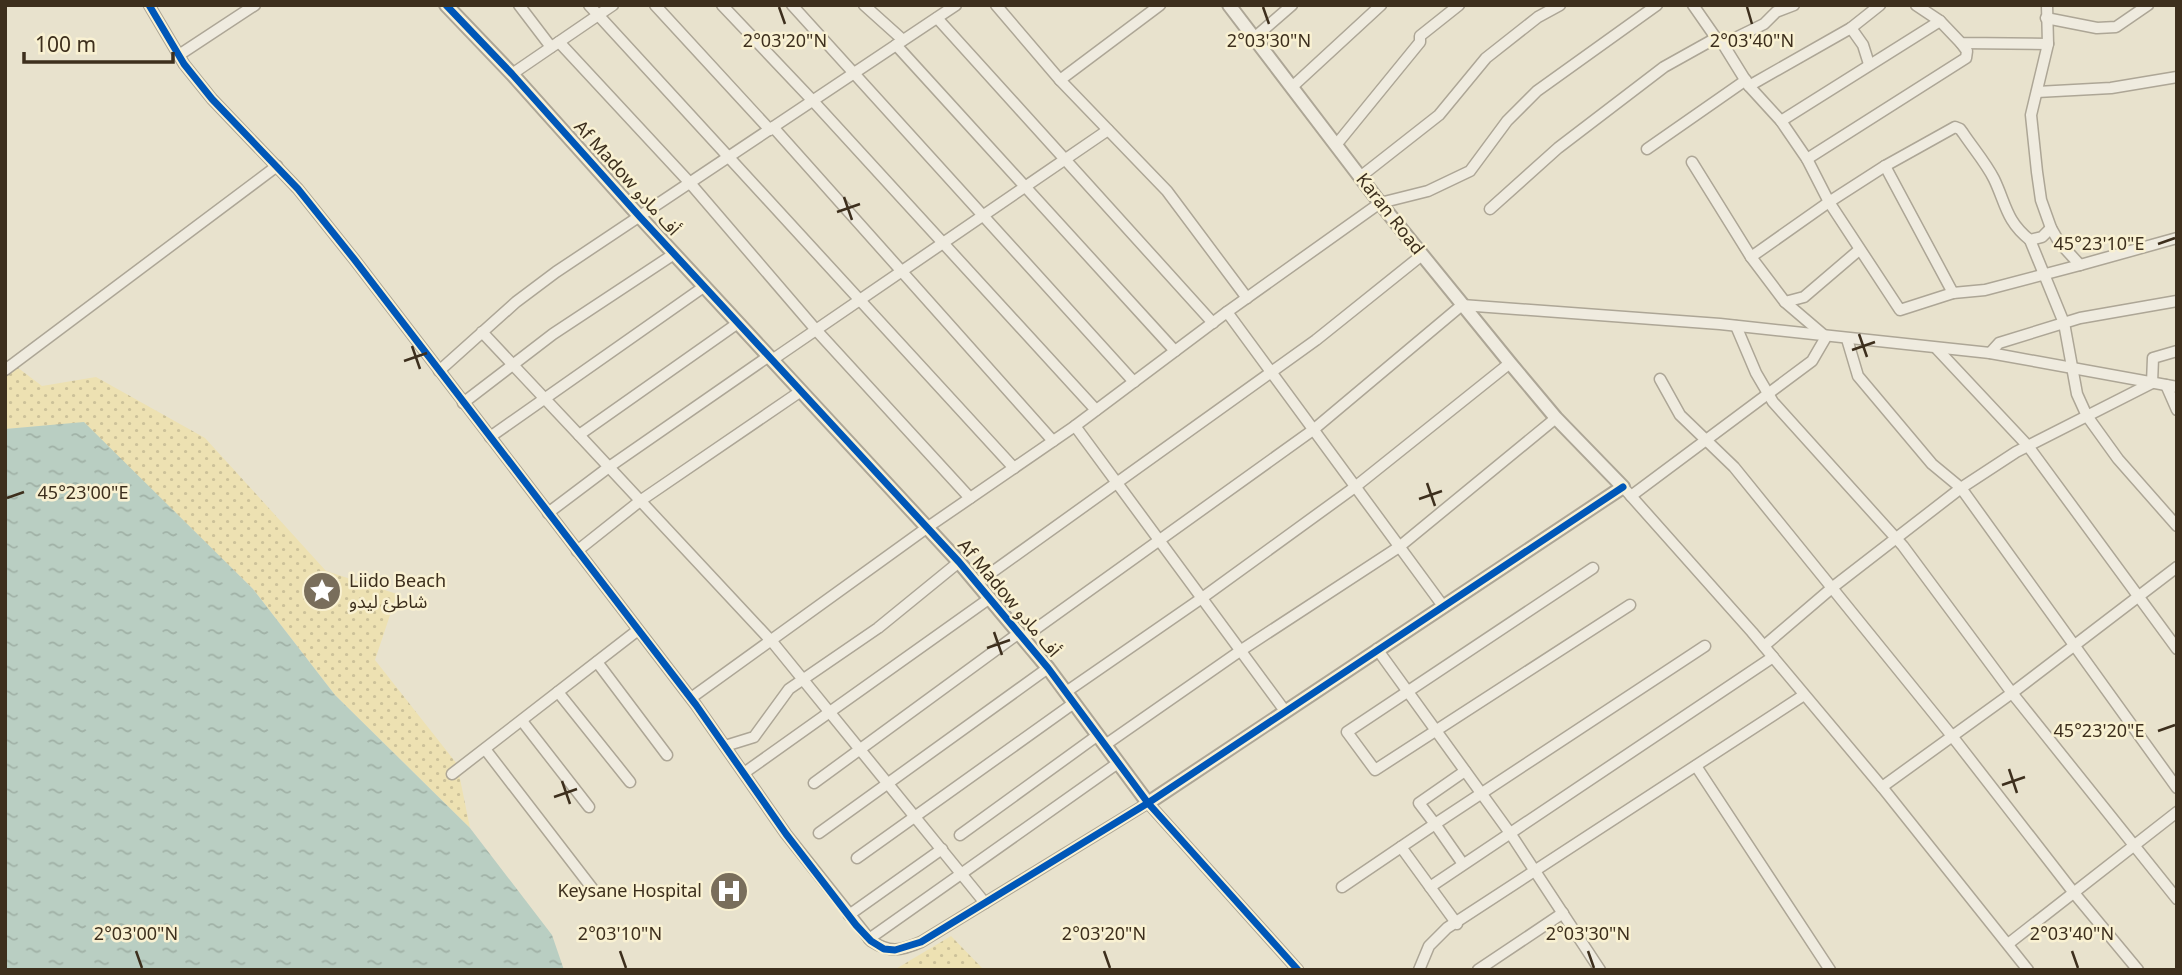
<svg xmlns="http://www.w3.org/2000/svg" width="2182" height="975" font-family="Georgia,'Noto Sans Arabic',serif">
<defs>
<pattern id="sand-dots" width="8" height="8" patternUnits="userSpaceOnUse" patternTransform="scale(1.75)"><rect width="8" height="8" fill="#ede1b2"/><path d="M2 2h.1M6 6h.1" fill="none" stroke="#ccc199" stroke-width="1.8" stroke-linecap="round"/></pattern>
<pattern id="water-ripples" width="26" height="14" patternUnits="userSpaceOnUse" patternTransform="scale(1.75)"><rect width="26" height="14" fill="#b9cec2"/><path d="M2 4q2-2 4 0t4 0M15 11q2-2 4 0t4 0" fill="none" stroke="#a0b1a6"/></pattern>
</defs>
<rect width="100%" height="100%" fill="#e8e2cd"/>
<g fill="url(#sand-dots)">
<path d="M 5,358 L 42,386 L 96,377 L 205,438 L 326,571 L 397,594 L 375,660 L 457,764 L 470,828 L 335,695 L 253,589 L 84,423 L 5,429 Z"/>
<path d="M 951,936 L 984,970 L 894,970 Z"/>
</g>
<path fill="url(#water-ripples)" d="M 84,422 L 253,589 L 335,695 L 470,828 L 552,935 L 564,970 L 5,970 L 5,429 Z"/>
<g fill="none" stroke-linecap="round" stroke-linejoin="round">
<defs>
<g id="minor">
<path d="M 149,5 L 184,64 L 212,99 L 298,189 L 354,259 L 696,705 L 786,834 L 871,941 C 890,953 900,951 921,942 L 1148,803 L 1298,970"/>
<path d="M 519,5 L 551,47"/>
<path d="M 589,5 L 1014,468"/>
<path d="M 655,5 L 770,130"/>
<path d="M 722,5 L 813,101 L 1096,410"/>
<path d="M 792,5 L 1134,382"/>
<path d="M 864,5 L 903,40"/>
<path d="M 996,5 L 1060,80 L 1167,191 L 1247,298"/>
<path d="M 1693,5 L 1716,38 L 1723,44 L 1749,86 L 1781,121 L 1807,159 L 1829,202 L 1900,310 L 1953,293 L 1985,290 L 2080,265 L 2059,242 L 2051,228 L 2041,200 L 2037,172 L 2031,115 L 2048,44 L 2047,5"/>
<path d="M 1916,5 L 1940,21 L 1961,43 L 2048,44"/>
<path d="M 937,18 L 1213,323"/>
<path d="M 2046,18 L 2097,28 L 2116,27 L 2148,5"/>
<path d="M 1851,28 L 1880,5"/>
<path d="M 1254,38 L 1292,5"/>
<path d="M 559,42 L 690,183 L 817,331 L 970,498"/>
<path d="M 1723,44 L 1764,24 L 1776,12 L 1794,5"/>
<path d="M 896,45 L 1175,351"/>
<path d="M 179,55 L 255,5"/>
<path d="M 512,74 L 613,5"/>
<path d="M 1060,80 L 1160,5"/>
<path d="M 1749,86 L 1851,28 L 1863,45 L 1869,64"/>
<path d="M 1292,87 L 1381,5"/>
<path d="M 2037,92 L 2111,88 L 2177,77"/>
<path d="M 1781,121 L 1940,21"/>
<path d="M 773,127 L 1053,441"/>
<path d="M 1336,145 L 1420,42 L 1420,36 L 1459,5"/>
<path d="M 1647,149 L 1746,80"/>
<path d="M 1807,159 L 1966,58 L 1967,51 L 1961,43"/>
<path d="M 1885,166 L 1953,293"/>
<path d="M 1360,177 L 1439,115 L 1486,58 L 1538,17 L 1560,5"/>
<path d="M 1490,209 L 1558,148 L 1664,67 L 1716,38"/>
<path d="M 2030,240 L 2064,323 L 2077,394 L 2087,416 L 2118,459 L 2177,526"/>
<path d="M 1751,257 L 1829,202 L 1885,166 L 1955,127 L 1960,129 L 1963,133 C 1973,148 1986,163 1994,179 C 2006,204 2006,221 2030,240 L 2042,237 L 2051,228"/>
<path d="M 2080,265 L 2177,238"/>
<path d="M 1785,302 L 1804,297 L 1859,250"/>
<path d="M 1227,312 L 1443,606"/>
<path d="M 738,323 L 579,435 L 774,644 L 985,903"/>
<path d="M 1736,326 L 1756,373 L 1773,402 L 1903,546 L 2012,693 L 2177,899"/>
<path d="M 482,332 L 579,435"/>
<path d="M 1937,349 L 2028,446 L 2177,649"/>
<path d="M 2177,351 L 2153,358 L 2152,383 L 2016,452 L 1961,488 L 2177,788"/>
<path d="M 1990,353 L 1999,343 L 2080,318 L 2177,301"/>
<path d="M 772,360 L 1108,130"/>
<path d="M 5,370 L 277,166"/>
<path d="M 439,371 L 516,302 L 556,272 L 956,5"/>
<path d="M 1660,379 L 1680,415 L 1734,467 L 1952,736 L 2074,893 L 2138,970"/>
<path d="M 2166,385 L 2177,410"/>
<path d="M 463,403 L 553,334 L 674,254"/>
<path d="M 1075,426 L 1285,711"/>
<path d="M 490,437 L 705,286"/>
<path d="M 1623,487 L 1752,632 L 1882,787 L 2028,970"/>
<path d="M 1631,496 L 1812,361 L 1826,337 L 1785,302 L 1751,257 L 1692,162"/>
<path d="M 548,513 L 609,467 L 769,356"/>
<path d="M 577,551 L 640,501 L 801,391"/>
<path d="M 1593,568 L 1347,732 L 1375,770 L 1630,605"/>
<path d="M 977,583 L 1316,340 L 1422,255"/>
<path d="M 1023,638 L 1313,430 L 1462,305 L 1720,324 L 1990,353 L 2177,387"/>
<path d="M 1764,646 L 1833,587 L 1961,488 L 1932,464 L 1858,376 L 1847,339"/>
<path d="M 1377,649 L 1510,833 L 1600,970"/>
<path d="M 597,662 L 667,755"/>
<path d="M 558,692 L 630,782"/>
<path d="M 1066,692 L 1202,598 L 1355,487 L 1510,363"/>
<path d="M 691,698 L 928,527 L 1075,426 L 1227,312 L 1380,203 L 1428,191 L 1470,171 L 1507,121 L 1537,91 L 1657,5"/>
<path d="M 522,721 L 589,807"/>
<path d="M 1105,745 L 1240,651 L 1399,547 L 1556,418"/>
<path d="M 725,746 L 754,737 L 789,689 L 878,628 L 959,562"/>
<path d="M 485,749 L 592,888"/>
<path d="M 1696,766 L 1830,970"/>
<path d="M 744,773 L 990,598"/>
<path d="M 452,774 L 638,630"/>
<path d="M 814,783 L 1019,633"/>
<path d="M 1882,787 L 2012,693 L 2177,567"/>
<path d="M 819,833 L 1048,668"/>
<path d="M 960,835 L 1098,735"/>
<path d="M 857,858 L 1074,703"/>
<path d="M 1463,864 L 1435,824 L 1705,646"/>
<path d="M 1342,887 L 1401,847"/>
<path d="M 1430,887 L 1773,657"/>
<path d="M 849,915 L 942,849"/>
<path d="M 1457,924 L 1401,847 L 1435,824 L 1419,803 L 1465,771"/>
<path d="M 869,939 L 1118,763"/>
<path d="M 2008,944 L 2177,812"/>
<path d="M 1419,970 L 1429,946 L 1447,928 L 1804,695"/>
<path d="M 1478,970 L 1563,913"/>
</g>
<path id="tertiary" d="M 446,5 L 512,74 L 640,217 L 959,562 L 1048,668 L 1148,803 L 1623,487 L 1556,418 L 1510,363 L 1380,203 L 1229,5"/>
</defs>
<use href="#minor" stroke="#ada696" stroke-width="13"/>
<use href="#tertiary" stroke="#ada696" stroke-width="16"/>
<use href="#minor" stroke="#efebdf" stroke-width="10"/>
<use href="#tertiary" stroke="#efebdf" stroke-width="12"/>
<defs>
<g id="cycleway">
<path d="M 149,5 L 184,64 L 212,99 L 298,189 L 354,259 L 696,705 L 786,834 L 856,925 L 871,941 L 884,949 L 895,950 L 921,942 L 1148,803 L 1623,487"/>
<path d="M 446,5 L 512,74 L 640,217 L 959,562 L 1048,668 L 1148,803 L 1298,970"/>
</g>
</defs>
<use href="#cycleway" stroke="#f9f1d2" stroke-width="11"/>
<use href="#cycleway" stroke="#0057b8" stroke-width="7"/>
</g>
<path fill="none" stroke="#3d2f1d" stroke-width="2.5" d="M 779,7 L 785,24M 1263,7 L 1269,24M 1747,7 L 1752,24M 844,197 L 852,220M 837,212 L 860,204M 2158,244 L 2175,238M 1859,334 L 1867,357M 412,346 L 420,369M 1852,350 L 1875,342M 404,361 L 427,353M 1427,483 L 1435,506M 7,498 L 24,492M 1419,499 L 1442,491M 994,632 L 1002,655M 987,648 L 1010,640M 2158,731 L 2175,725M 2009,769 L 2017,793M 562,781 L 570,804M 2002,785 L 2025,777M 554,797 L 577,789M 136,951 L 142,968M 620,951 L 626,968M 1104,951 L 1110,968M 1588,951 L 1594,968M 2072,951 L 2078,968"/>
<defs>
<symbol id="sight-disc" viewBox="-11 -11 22 22"><circle r="9.5" fill="#796e5b" stroke="#f9f1d2"/><path d="M0-6L1.8-2.2L6-1.7L2.9 1.2L3.7 5.4L0 3.3L-3.7 5.4L-2.9 1.2L-6-1.7L-1.8-2.2Z" fill="#fff"/></symbol>
<symbol id="hospital-disc" viewBox="-11 -11 22 22"><circle r="9.5" fill="#796e5b" stroke="#f9f1d2"/><path d="M-5-5h3v3.5h4V-5h3V5h-3V1.5h-4V5h-3Z" fill="#fff"/></symbol>
</defs>
<g fill-rule="evenodd">
<use href="#sight-disc" x="300" y="569" width="44" height="44"/>
<use href="#hospital-disc" x="707" y="869" width="44" height="44"/>
</g>
<g text-anchor="middle" stroke-width="5" stroke-linejoin="round" paint-order="stroke">
<g font-size="18" fill="#3d2f1d" stroke="#f9f1d2">
<text transform="translate(627 178) rotate(48)" y="6">Af Madow أف مادو</text>
<text transform="translate(1390 214) rotate(52)" y="6">Karan Road</text>
<text transform="translate(1009 598) rotate(50)" y="6">Af Madow أف مادو</text>
</g>
<g font-size="18" fill="#3d2f1d" stroke="#f9f1d2" text-anchor="start">
<text x="349" y="587">Liido Beach<tspan x="349" dy="21">شاطئ ليدو</tspan></text>
<text x="702" y="897" text-anchor="end">Keysane Hospital</text>
</g>
</g>
<g font-size="18" text-anchor="middle" fill="#3d2f1d" stroke="#f9f1d2" stroke-width="5" stroke-linejoin="round" paint-order="stroke">
<text x="785" y="47">2°03'20"N</text>
<text x="1269" y="47">2°03'30"N</text>
<text x="1752" y="47">2°03'40"N</text>
<text x="2099" y="250">45°23'10"E</text>
<text x="83" y="499">45°23'00"E</text>
<text x="2099" y="737">45°23'20"E</text>
<text x="136" y="940">2°03'00"N</text>
<text x="620" y="940">2°03'10"N</text>
<text x="1104" y="940">2°03'20"N</text>
<text x="1588" y="940">2°03'30"N</text>
<text x="2072" y="940">2°03'40"N</text>
</g>
<rect width="2182" height="975" fill="none" stroke="#3d2f1d" stroke-width="14"/>
<path d="M24 52v10h149v-10" fill="none" stroke="#3d2f1d" stroke-width="3.5"/>
<text x="35" y="52" font-size="21" fill="#3d2f1d" stroke="#f9f1d2" stroke-width="5" paint-order="stroke">100 m</text>
</svg>
